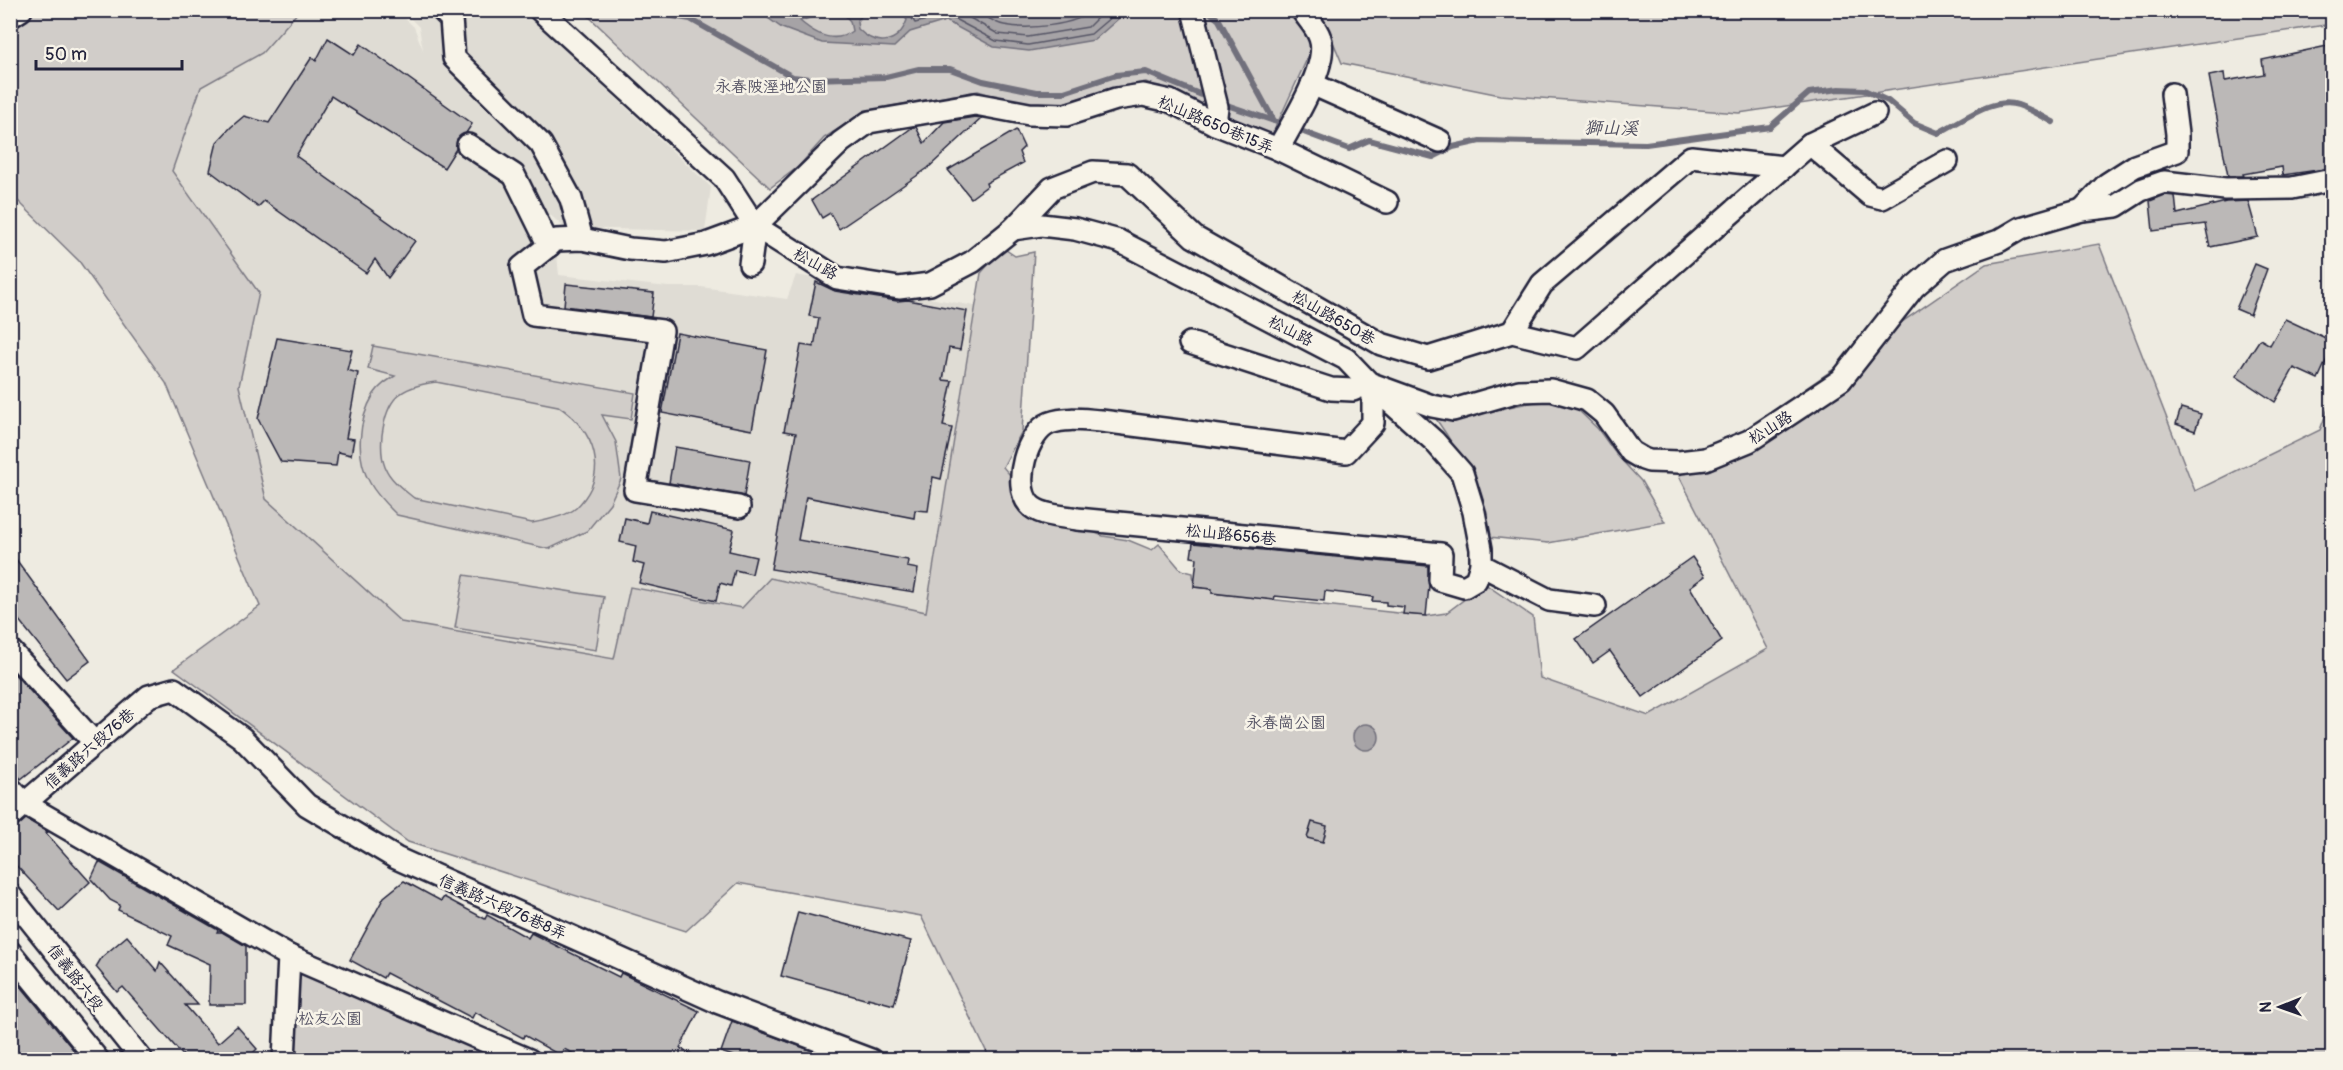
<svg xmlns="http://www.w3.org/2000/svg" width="2343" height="1070" font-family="Pangolin,'LXGW WenKai TC',sans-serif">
<rect width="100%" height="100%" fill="#eeebe1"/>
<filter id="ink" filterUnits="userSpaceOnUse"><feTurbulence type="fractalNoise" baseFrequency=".0167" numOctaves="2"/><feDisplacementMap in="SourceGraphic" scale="12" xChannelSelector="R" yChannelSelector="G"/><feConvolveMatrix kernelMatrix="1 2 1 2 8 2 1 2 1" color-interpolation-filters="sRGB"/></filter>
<g filter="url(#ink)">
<path fill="#dfdcd4" d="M 299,11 L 397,11 L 414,27 L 423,50 L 419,27 L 403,11 L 523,11 L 711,187 L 705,231 L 565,228 L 548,213 L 554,225 L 559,275 L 668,287 L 701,287 L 787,299 L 796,275 L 975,306 L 926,612 L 770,578 L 742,608 L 631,587 L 614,659 L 401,622 L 266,499 L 239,386 L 259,293 L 172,171 L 201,87 L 262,53 Z"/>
<g fill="#d1cdc9" stroke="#7a7882" stroke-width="1.5" fill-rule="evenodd">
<path d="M 2332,10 L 2332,24 L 1739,113 L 1500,95 L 1342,63 L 1320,11 Z"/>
<path d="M 33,11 L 299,11 L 262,53 L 201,87 L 172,171 L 259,293 L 239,386 L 266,499 L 401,622 L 614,659 L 630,587 L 742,608 L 770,578 L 926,612 L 981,273 L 1003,248 L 1015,256 L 1034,252 L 1022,431 L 1003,467 L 1016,482 L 1026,517 L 1033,521 L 1080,527 L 1103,536 L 1128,540 L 1152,550 L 1159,544 L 1181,570 L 1193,573 L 1194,587 L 1212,589 L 1212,593 L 1426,616 L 1446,613 L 1485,584 L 1533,617 L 1540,678 L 1649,716 L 1768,649 L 1679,476 L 1986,264 L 2099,244 L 2195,491 L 2320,430 L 2332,398 L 2332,1059 L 990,1059 L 921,916 L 738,883 L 686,931 L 408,842 L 174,669 L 260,606 L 166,383 L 79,261 L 16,199 L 11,200 L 10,26 L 25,13 Z"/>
<path d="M 583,11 L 1293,11 L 1312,48 L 1272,135 L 1146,82 L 1117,87 L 1061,104 L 1038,106 L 1008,100 L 978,91 L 886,107 L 852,120 L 824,138 L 798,167 L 770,188 Z"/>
<path d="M 373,346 L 635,393 L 631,419 L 602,415 L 616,442 L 621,479 L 610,503 L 587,531 L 549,549 L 397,515 C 387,505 377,496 370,483 C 355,457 358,420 374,394 C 379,386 387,381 395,376 L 368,369 ZM 436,382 L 558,406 C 595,430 611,474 576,508 C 567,516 543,521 532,523 L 414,498 C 404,490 390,480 385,467 C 381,457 381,446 382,435 C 387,398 399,387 436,382 Z"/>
<path d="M 1545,400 L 1576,408 L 1598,429 L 1616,454 L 1641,481 L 1665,522 L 1548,543 L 1489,537 C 1477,491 1464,458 1436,419 L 1446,416 L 1468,415 Z"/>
<path d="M 464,575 L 604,597 L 596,650 L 455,628 Z"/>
<path d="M 289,957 L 527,1060 L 288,1060 Z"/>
</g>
<g fill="#a6a3a6" stroke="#716f7b" stroke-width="1.5" fill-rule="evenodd">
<path d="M 1118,10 L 1118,19 L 1094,40 L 1029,51 L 994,47 L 946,21 L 910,32 L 894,47 L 822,43 L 782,28 L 758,11 L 866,11 L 857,21 L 858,29 C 876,47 898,45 907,20 L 900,11 ZM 842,12 L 850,21 L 852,31 C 834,45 815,34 800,21 L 825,13 Z"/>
<circle cx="1366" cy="737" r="13"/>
</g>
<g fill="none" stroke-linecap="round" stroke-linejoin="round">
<g stroke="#575666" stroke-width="1.5">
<path d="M 907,10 L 915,23 L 947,15 L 996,41 L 1028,45 L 1091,34 L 1111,17 L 1112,10"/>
<path d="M 956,10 L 998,34 L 1028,37 L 1088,27 L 1105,10"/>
<path d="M 975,10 C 984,15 994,23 1004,25 C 1027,30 1075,26 1093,10"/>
</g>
<g stroke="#716f7b" stroke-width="6">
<path d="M 639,10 L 690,19 L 793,77 L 810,79 L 886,77 L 919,69 L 950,69 L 983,81 L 1037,92 L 1064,92 L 1116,75 L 1146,72 L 1209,98"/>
<path d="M 1207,10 L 1219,20 L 1274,121 L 1349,149 L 1369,140 L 1433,157 L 1453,147 L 1480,141 L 1646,144 L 1770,127 L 1809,93 L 1839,89 L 1864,90 L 1888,101 L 1914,123 L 1938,133 C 1961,122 1993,96 2018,105 C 2030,109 2042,116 2053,122"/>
<path d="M 1221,103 L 1274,121"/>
</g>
</g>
<g fill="#bbb8b7" stroke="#22223b" stroke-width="1.5">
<path d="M 328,38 L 354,55 L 361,44 L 472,124 L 466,133 L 457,139 L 456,149 L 444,168 L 331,96 L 296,156 L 415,241 L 388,278 L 375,259 L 366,273 L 264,201 L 258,207 L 210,171 L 217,142 L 231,127 L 244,116 L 269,123 L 312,57 L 316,61 Z"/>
<path d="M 2332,45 L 2332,168 L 2283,175 L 2282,167 L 2243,174 L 2244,176 L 2228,176 L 2209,76 L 2224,73 L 2225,81 L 2264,74 L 2262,60 Z"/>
<path d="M 975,117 L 982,118 L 928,168 L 882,200 L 839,229 L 830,213 L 822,218 L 812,200 L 913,127 L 916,127 L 924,143 L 944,122 Z"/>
<path d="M 1016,130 L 1024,147 L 1019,152 L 1023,163 L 986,183 L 987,186 L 971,198 L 948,170 Z"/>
<path d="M 2165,195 L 2175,196 L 2177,214 L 2226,202 L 2248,201 L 2258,237 L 2210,247 L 2205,224 L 2153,231 L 2150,201 Z"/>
<path d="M 2255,264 L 2267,269 L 2250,315 L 2236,309 Z"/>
<path d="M 816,282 L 835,291 L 897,301 L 908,300 L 967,311 L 960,350 L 949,348 L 943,380 L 952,381 L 943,426 L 952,428 L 941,479 L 933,477 L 928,511 L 915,510 L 914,518 L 806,497 L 798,540 L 908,560 L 907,567 L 918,569 L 914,592 L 771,569 L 796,433 L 784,431 L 791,397 L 801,345 L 814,347 L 819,318 L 809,316 Z"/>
<path d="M 566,284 L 654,293 L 651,317 L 564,306 Z"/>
<path d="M 2285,319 L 2332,341 L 2332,348 L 2318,379 L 2294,368 L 2275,402 L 2236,376 L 2260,339 L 2270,345 Z"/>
<path d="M 677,333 L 767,350 L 752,430 L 662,413 Z"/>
<path d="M 277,338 L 352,350 L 347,370 L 358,373 L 346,438 L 354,439 L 351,455 L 338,452 L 336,466 L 281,462 L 258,419 Z"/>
<path d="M 2181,408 L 2201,414 L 2195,431 L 2176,424 Z"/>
<path d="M 675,447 L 750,460 L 744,496 L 669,483 Z"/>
<path d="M 650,511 L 734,530 L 729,551 L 756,557 L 752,574 L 735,570 L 731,586 L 720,583 L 716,601 L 639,583 L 644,565 L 633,562 L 636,546 L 620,542 L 625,518 L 647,523 Z"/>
<path d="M 1193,543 L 1428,566 L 1429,586 L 1426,616 L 1403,614 L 1404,607 L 1386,605 L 1386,602 L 1372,601 L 1373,597 L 1325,591 L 1324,601 L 1275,596 L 1274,600 L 1212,593 L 1212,589 L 1194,587 L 1197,558 L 1191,557 Z"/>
<path d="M 10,551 L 90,661 L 66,679 L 10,609 Z"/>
<path d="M 1692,557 L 1705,576 L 1690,587 L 1722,641 L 1643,697 L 1610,651 L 1593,663 L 1576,639 Z"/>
<path d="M 10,669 L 73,738 L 21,779 L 10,766 Z"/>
<path d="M 26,819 L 48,832 L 46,833 L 90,882 L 59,911 L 10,859 L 10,828 L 18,826 Z"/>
<path d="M 1312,822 L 1327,826 L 1323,842 L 1307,838 Z"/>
<path d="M 99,862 L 218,930 L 217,932 L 222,932 L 246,946 L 246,1005 L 209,1005 L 210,964 L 168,945 L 172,936 L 118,910 L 120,905 L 110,900 L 91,879 Z"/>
<path d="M 404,881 L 441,901 L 444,897 L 485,919 L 487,915 L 528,938 L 531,933 L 619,977 L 621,973 L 699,1011 L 680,1048 L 701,1059 L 584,1059 L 564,1049 L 561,1056 L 524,1035 L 523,1038 L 475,1012 L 472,1018 L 386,973 L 383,978 L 350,960 L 384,897 Z"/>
<path d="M 798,912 L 911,941 L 894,1005 L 868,998 L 868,1000 L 781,976 Z"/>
<path d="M 127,936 L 157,971 L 160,962 L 198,1005 L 185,1005 L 218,1043 L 237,1026 L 257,1049 L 253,1053 L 258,1059 L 186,1059 L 123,987 L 117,992 L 96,967 L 102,957 Z"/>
<path d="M 10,973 L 81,1059 L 19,1059 L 10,1049 Z"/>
<path d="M 732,1021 L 834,1059 L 742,1059 L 721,1052 Z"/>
</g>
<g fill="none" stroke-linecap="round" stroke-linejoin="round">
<defs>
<g id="minor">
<path d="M 442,10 L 451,19 L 454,58 L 541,144 L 571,199 L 582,239"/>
<path d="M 540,10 L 724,178 L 755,226 L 837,278 L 899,288 L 930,284 L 972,262 L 1013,229 L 1052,188 L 1093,172 L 1127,174 L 1194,237 L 1381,344 L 1428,358 L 1512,332 L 1577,348 L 1810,144 L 1875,113"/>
<path d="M 1193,10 L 1217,107 L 1215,124"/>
<path d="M 10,17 L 21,10"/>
<path d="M 1312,84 L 1440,141"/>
<path d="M 1810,144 L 1870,195 L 1882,198 L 1947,161"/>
<path d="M 468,145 L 514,175 L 549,246"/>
<path d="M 1278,149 C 1291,125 1330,65 1320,38 C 1317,28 1308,19 1302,10"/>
<path d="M 2082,210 L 2107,184 L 2135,166 L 2177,151 L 2177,134 L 2172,94"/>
<path d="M 1013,229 L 1041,225 L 1075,229 L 1119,241 L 1346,359 L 1369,383 L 1432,406 L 1453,410 L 1519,391 L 1551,390 L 1587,400 L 1604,414 L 1631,452 L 1643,459 L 1649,461 L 1679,462 L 1705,459 L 1749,441 L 1841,380 L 1914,287 L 1945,260 L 1999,241 L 2021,228 L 2082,210 L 2116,206 L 2141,190 L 2164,182 L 2225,189 L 2292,188 L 2332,180"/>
<path d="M 750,264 L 755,226"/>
<path d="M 1512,332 L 1542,284 L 1691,157 L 1784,167"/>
<path d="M 1190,343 L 1331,389 L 1353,390 L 1369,383"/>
<path d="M 1369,383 L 1434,441 L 1462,473 L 1474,512 L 1481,549 L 1481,565 L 1476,580 L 1464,587 L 1440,580 L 1441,554 L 1077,519 C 1062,516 1039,516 1029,504 C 1012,484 1027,432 1050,423 C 1066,417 1084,420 1101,421 L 1346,452 L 1373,423 L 1373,397 Z"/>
<path d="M 739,507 L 635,490 L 662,331 L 533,315 L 522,267 L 556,240 L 582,239 L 630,249 L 666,252 L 706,244 L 755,226 L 841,142 L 869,122 L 975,104 L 1029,114 L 1066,115 L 1116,99 L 1143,95 L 1170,101 L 1215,124 L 1278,149 L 1387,202"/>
<path d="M 1481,565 L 1549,600 L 1595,606"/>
<path d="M 10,650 L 94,742"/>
<path d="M 10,788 L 25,804 L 289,956 L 529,1060"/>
<path d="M 10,816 L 149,696 L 174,689 L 242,738 L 307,805 L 396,858 L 717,1002 L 871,1060"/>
<path d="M 10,895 L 142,1060"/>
<path d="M 10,952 L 98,1060"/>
<path d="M 284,1060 L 289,956"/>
</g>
</defs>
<use href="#minor" stroke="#22223b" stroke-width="26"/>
<use href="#minor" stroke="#f7f3e8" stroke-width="21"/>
</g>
</g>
<g text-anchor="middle" stroke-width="5" stroke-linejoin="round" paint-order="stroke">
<g font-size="16" fill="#575566" stroke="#f7f3e8">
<text x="771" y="92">永春陂溼地公園</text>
<text x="1286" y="728">永春崗公園</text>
<text x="330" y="1024">松友公園</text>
</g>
<g font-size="16" fill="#22223b" stroke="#f7f3e8">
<text transform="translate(1216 124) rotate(23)" y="6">松山路650巷15弄</text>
<text transform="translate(816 263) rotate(29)" y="6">松山路</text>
<text transform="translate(1334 317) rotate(30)" y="6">松山路650巷</text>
<text transform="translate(1291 330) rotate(27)" y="6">松山路</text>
<text transform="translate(1770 427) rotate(-32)" y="6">松山路</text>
<text transform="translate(1231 534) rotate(6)" y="6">松山路656巷</text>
<text transform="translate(89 748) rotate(-41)" y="6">信義路六段76巷</text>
<text transform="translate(503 906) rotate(24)" y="6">信義路六段76巷8弄</text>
<text transform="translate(76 977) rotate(52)" y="6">信義路六段</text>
</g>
<g font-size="18" font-style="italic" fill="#504f60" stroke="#f7f3e8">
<text transform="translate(1611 128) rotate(1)" y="6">獅山溪</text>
</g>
</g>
<rect width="2343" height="1070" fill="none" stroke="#f7f3e8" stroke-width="36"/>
<rect x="18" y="18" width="2307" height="1034" fill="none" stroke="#22223b" stroke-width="2" filter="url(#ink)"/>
<g transform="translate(2280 1007) rotate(269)" stroke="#f7f3e8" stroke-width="4.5" paint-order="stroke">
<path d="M0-4.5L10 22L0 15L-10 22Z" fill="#22223b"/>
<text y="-9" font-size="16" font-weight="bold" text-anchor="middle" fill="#22223b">N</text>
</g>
<path d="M36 60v9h146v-9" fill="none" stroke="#22223b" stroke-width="3"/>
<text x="45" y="60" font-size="18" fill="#22223b" stroke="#f7f3e8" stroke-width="4.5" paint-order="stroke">50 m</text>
</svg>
